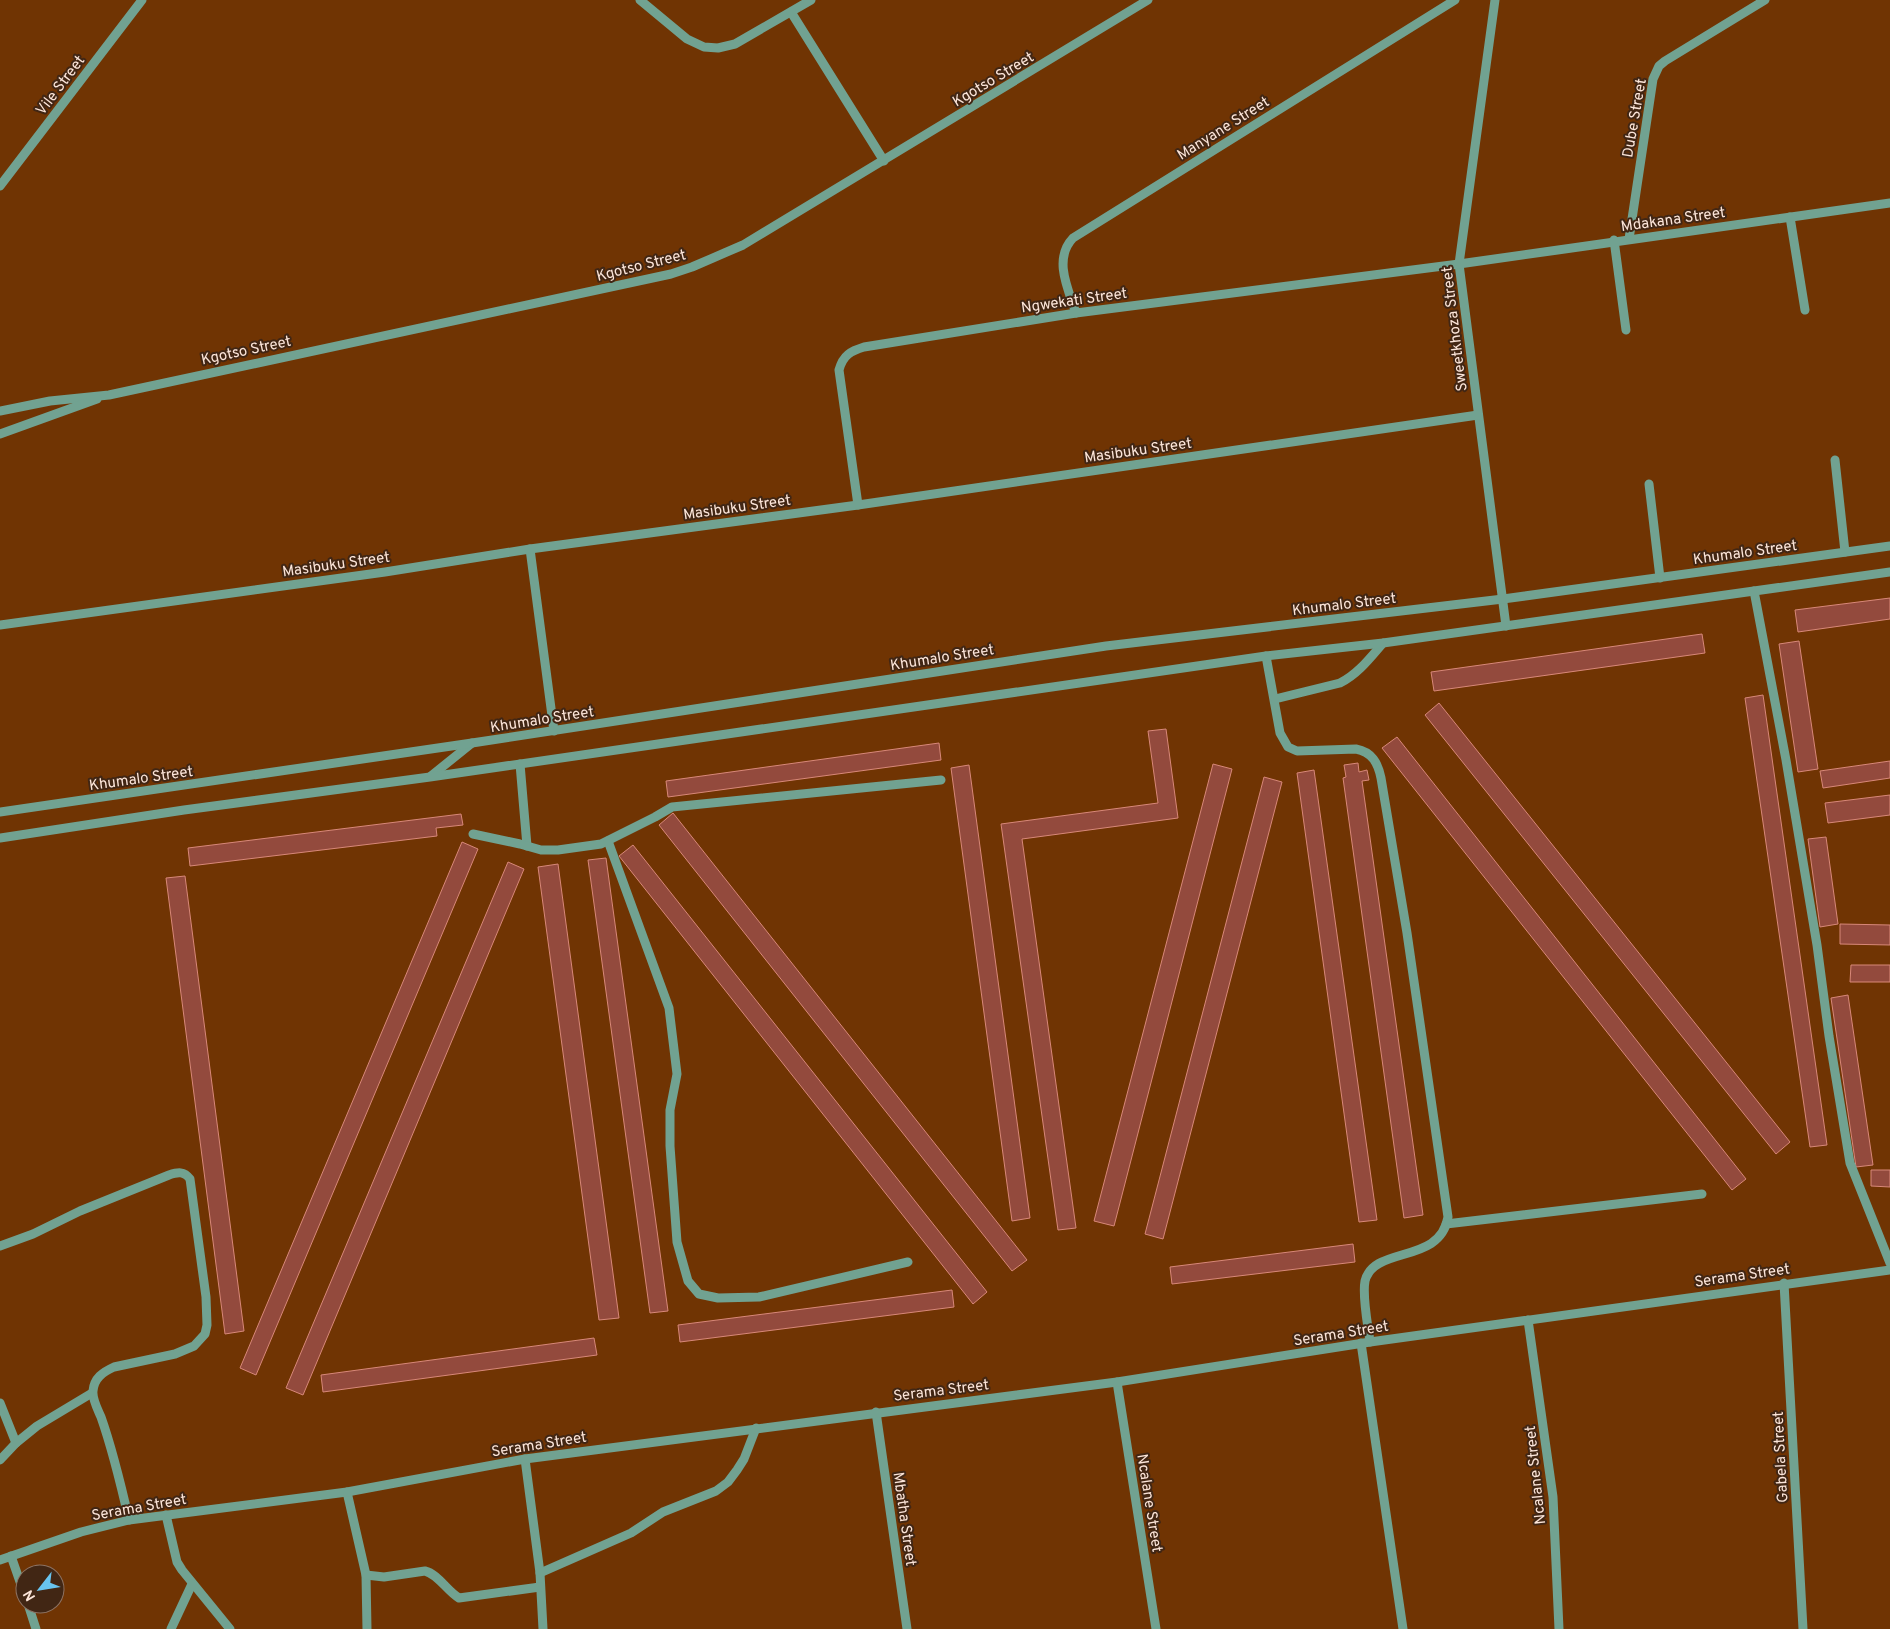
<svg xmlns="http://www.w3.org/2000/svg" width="1890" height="1629" font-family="Overpass,sans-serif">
<rect width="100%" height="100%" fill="#703403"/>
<g fill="#934a3d" stroke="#d88879">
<path d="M 1890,598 L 1890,619 L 1798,632 L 1795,610 Z"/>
<path d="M 1702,634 L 1705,653 L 1434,691 L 1431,672 Z"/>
<path d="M 1799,641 L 1818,769 L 1798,772 L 1779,644 Z"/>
<path d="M 1763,695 L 1827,1145 L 1810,1147 L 1745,698 Z"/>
<path d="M 1439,703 L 1790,1142 L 1776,1154 L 1425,715 Z"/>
<path d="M 1166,729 L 1178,818 L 1022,839 L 1076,1228 L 1058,1230 L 1001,824 L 1158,803 L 1148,731 Z"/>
<path d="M 1397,737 L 1746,1179 L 1732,1190 L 1382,748 Z"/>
<path d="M 939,743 L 941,760 L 668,797 L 666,781 Z"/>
<path d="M 1890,761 L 1890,778 L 1823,788 L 1820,771 Z"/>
<path d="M 1358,763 L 1359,772 L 1367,770 L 1369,780 L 1362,781 L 1423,1215 L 1404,1218 L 1343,778 L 1346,777 L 1344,765 Z"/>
<path d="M 1213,764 L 1232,769 L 1114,1226 L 1094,1221 Z"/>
<path d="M 969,765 L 1030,1218 L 1012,1221 L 951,768 Z"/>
<path d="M 1314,770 L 1377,1220 L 1359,1222 L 1297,773 Z"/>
<path d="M 1264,777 L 1282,782 L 1163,1239 L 1145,1234 Z"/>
<path d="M 1890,795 L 1890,815 L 1828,823 L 1825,803 Z"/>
<path d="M 673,813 L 1027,1260 L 1012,1271 L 659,825 Z"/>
<path d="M 461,814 L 463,825 L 436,828 L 437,836 L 190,866 L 188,848 Z"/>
<path d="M 1826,837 L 1838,924 L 1820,927 L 1808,839 Z"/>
<path d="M 462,842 L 478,849 L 256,1375 L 240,1368 Z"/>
<path d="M 633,845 L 987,1292 L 973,1304 L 619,856 Z"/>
<path d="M 606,858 L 668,1311 L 650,1313 L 588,860 Z"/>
<path d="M 508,862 L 524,869 L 303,1395 L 286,1388 Z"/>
<path d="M 558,864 L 619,1318 L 599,1320 L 538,867 Z"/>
<path d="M 185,876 L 244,1331 L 225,1334 L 166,878 Z"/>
<path d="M 1840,924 L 1890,925 L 1890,945 L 1840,944 Z"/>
<path d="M 1851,965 L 1890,965 L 1890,982 L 1850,982 Z"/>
<path d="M 1848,995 L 1873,1165 L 1856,1167 L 1831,998 Z"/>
<path d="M 1871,1170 L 1890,1170 L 1890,1187 L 1871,1186 Z"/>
<path d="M 1353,1244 L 1355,1262 L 1172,1284 L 1170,1267 Z"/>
<path d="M 952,1290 L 954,1307 L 680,1342 L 678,1325 Z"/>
<path d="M 594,1338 L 597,1355 L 323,1392 L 321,1375 Z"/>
</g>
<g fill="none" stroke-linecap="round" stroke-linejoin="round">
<g stroke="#71a291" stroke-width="9">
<path d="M 640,0 L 687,39 L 704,47 L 718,48 L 735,44 L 811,0"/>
<path d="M 1495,0 L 1459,264 L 1506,626"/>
<path d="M 791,12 L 884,161"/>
<path d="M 0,186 L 142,0"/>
<path d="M 1790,217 L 1805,310"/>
<path d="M 1629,239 L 1653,79 L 1659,66 L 1665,61 L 1765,0"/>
<path d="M 1614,240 L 1626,330"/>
<path d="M 1076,313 C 1068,289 1053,259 1073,238 L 1455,0"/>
<path d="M 0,411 L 50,401 L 109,395 L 671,274 L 692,267 L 743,245 L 1148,0"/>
<path d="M 0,434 L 97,399"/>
<path d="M 1835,460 L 1845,552"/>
<path d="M 1649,484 L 1660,578"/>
<path d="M 858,505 L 839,370 C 843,355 851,351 864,347 L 1076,313 L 1459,264 L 1890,203"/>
<path d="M 530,549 L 554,731"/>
<path d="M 1754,591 L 1786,760 L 1817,945 L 1829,1036 L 1850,1163 L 1890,1263"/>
<path d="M 0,625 L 385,572 L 530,549 L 858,505 L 1478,415"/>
<path d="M 1266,656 L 1280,733 L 1288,747 L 1297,751 L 1356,749 C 1372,752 1378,763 1381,778 L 1407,933 L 1448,1217 C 1440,1265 1374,1245 1365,1281 C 1362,1297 1368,1325 1370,1342"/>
<path d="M 1275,699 L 1340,683 C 1358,674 1370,658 1383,643"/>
<path d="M 520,764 L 527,846"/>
<path d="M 431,776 L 472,743"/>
<path d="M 0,812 L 472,743 L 1106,646 L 1503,599 L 1890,546"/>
<path d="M 473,834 L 520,844 L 541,850 L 558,850 L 601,844 L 655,817 L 672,807 L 941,780"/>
<path d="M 0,838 L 184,810 L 430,777 L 1266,656 L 1383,643 L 1890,572"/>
<path d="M 608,841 L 669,1008 L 677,1074 L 670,1110 L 670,1146 L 677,1242 L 688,1281 L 699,1294 L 718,1298 L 759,1297 L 908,1262"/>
<path d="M 1446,1224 L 1702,1194"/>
<path d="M 0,1246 L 33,1234 L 80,1211 L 169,1175 C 178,1172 184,1171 190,1179 L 206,1297 L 207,1325 L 205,1334 L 194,1346 L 175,1354 L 114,1367 C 103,1372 94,1378 93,1391 C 92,1399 98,1410 101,1417 C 113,1451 121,1485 129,1520"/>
<path d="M 1784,1283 L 1803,1629"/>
<path d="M 1528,1320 L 1553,1497 L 1559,1629"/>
<path d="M 1361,1343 L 1403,1629"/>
<path d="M 1117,1382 L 1156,1629"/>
<path d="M 0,1403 L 16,1443"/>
<path d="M 876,1412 L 907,1629"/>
<path d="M 525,1459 L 540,1573 L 543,1629"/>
<path d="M 0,1460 L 16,1443 L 37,1426 L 92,1393"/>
<path d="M 347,1492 L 366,1575 L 367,1629"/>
<path d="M 166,1515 L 177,1562 L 182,1570 L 230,1629"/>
<path d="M 11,1556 L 25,1596"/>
<path d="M 0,1560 L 81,1532 L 129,1520 L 347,1492 L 525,1459 L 1117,1382 L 1370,1342 L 1890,1270"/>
<path d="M 540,1573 L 631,1533 L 663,1512 L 716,1491 L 728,1482 L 737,1470 L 744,1459 L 756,1428"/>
<path d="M 366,1575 L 384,1577 L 425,1571 C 438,1574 447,1591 459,1598 L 540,1587"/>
<path d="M 28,1604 L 36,1629"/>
<path d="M 171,1629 L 192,1584"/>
</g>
</g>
<g text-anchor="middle" stroke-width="4" stroke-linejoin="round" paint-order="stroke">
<g font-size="15" fill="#fce5d9" stroke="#412614">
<text transform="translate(993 79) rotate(-31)" y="5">Kgotso Street</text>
<text transform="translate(60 85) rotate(-53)" y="5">Vile Street</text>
<text transform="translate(1634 118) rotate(-80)" y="5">Dube Street</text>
<text transform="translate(1223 128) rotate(-32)" y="5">Manyane Street</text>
<text transform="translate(1673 219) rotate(-8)" y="5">Mdakana Street</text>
<text transform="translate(641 265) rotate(-14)" y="5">Kgotso Street</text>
<text transform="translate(1074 300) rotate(-8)" y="5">Ngwekati Street</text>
<text transform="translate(1454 329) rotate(-97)" y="5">Sweetkhoza Street</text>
<text transform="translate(246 350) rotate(-12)" y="5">Kgotso Street</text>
<text transform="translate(1138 450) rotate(-8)" y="5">Masibuku Street</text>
<text transform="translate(737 507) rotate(-8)" y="5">Masibuku Street</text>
<text transform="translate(1745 552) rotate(-8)" y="5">Khumalo Street</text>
<text transform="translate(336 564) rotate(-8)" y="5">Masibuku Street</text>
<text transform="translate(1344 604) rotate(-7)" y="5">Khumalo Street</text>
<text transform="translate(942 657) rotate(-9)" y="5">Khumalo Street</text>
<text transform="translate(542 719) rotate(-9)" y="5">Khumalo Street</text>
<text transform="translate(141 778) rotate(-8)" y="5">Khumalo Street</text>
<text transform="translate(1742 1275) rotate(-8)" y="5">Serama Street</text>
<text transform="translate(1341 1333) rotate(-9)" y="5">Serama Street</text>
<text transform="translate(941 1390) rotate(-7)" y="5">Serama Street</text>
<text transform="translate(539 1444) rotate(-9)" y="5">Serama Street</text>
<text transform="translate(1780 1457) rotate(-93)" y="5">Gabela Street</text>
<text transform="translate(1535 1475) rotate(-96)" y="5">Ncalane Street</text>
<text transform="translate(1150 1503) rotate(81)" y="5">Ncalane Street</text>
<text transform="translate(139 1507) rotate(-10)" y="5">Serama Street</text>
<text transform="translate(905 1519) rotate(82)" y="5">Mbatha Street</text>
</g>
</g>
<g transform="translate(40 1589) rotate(239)"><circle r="24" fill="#412614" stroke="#8c7263"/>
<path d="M0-4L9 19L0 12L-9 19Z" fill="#68c4f0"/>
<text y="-8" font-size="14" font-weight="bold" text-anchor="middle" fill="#fce5d9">N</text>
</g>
</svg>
